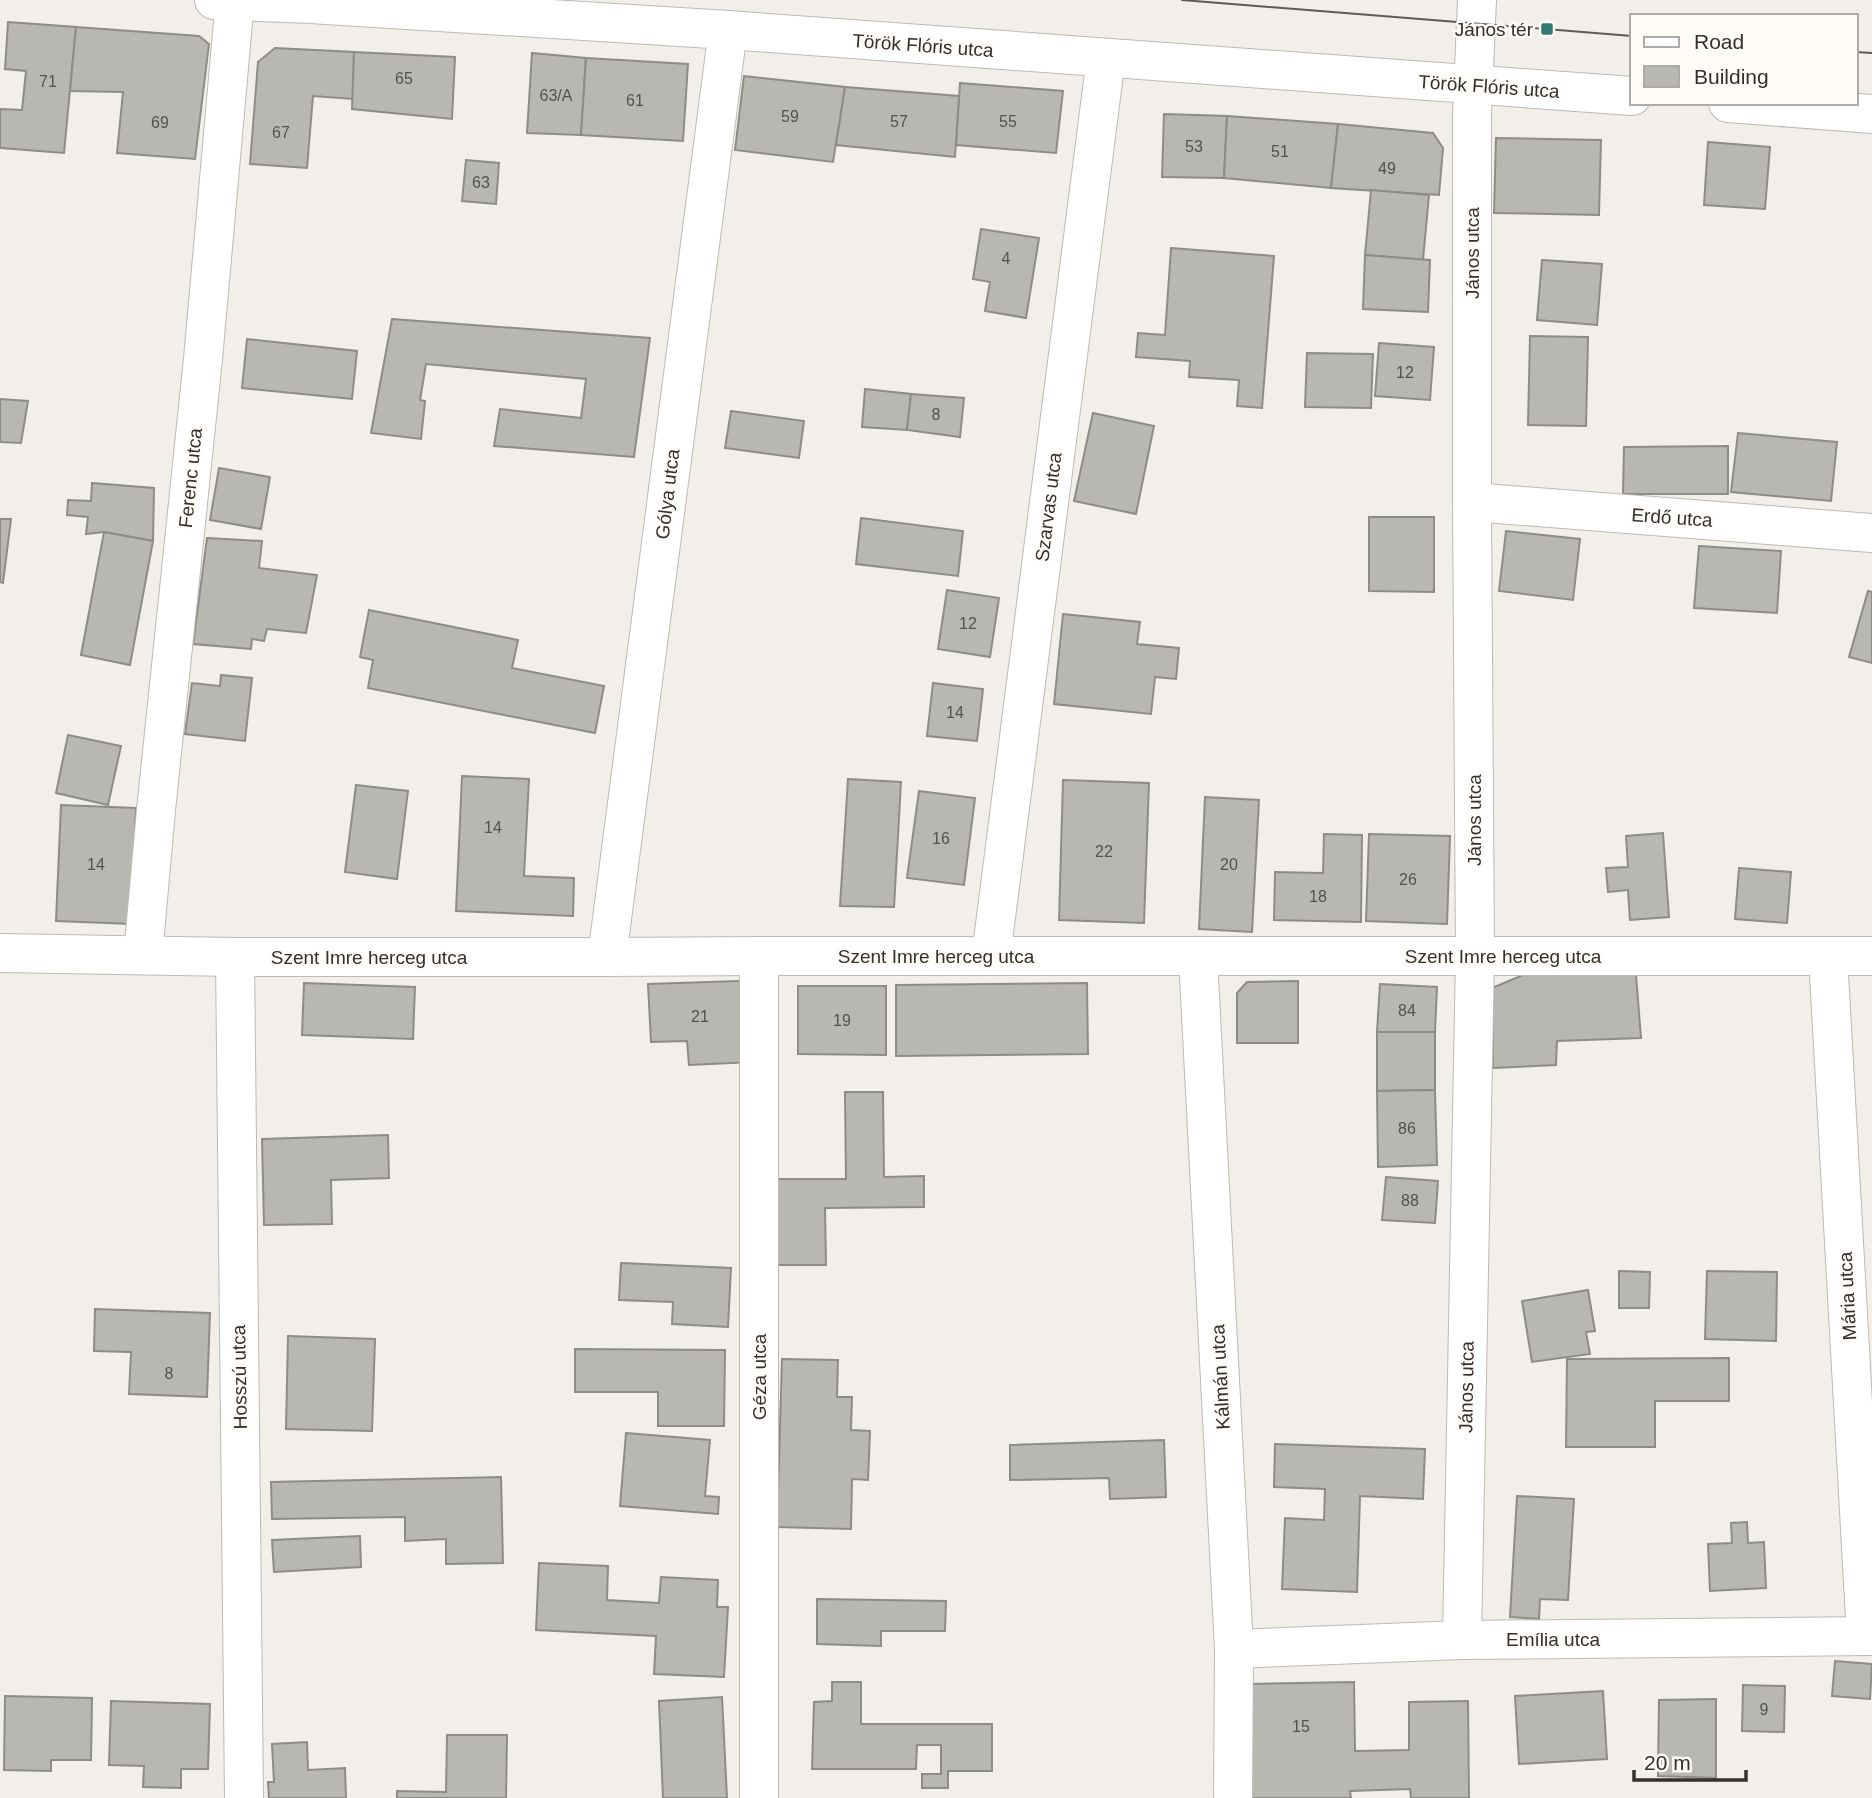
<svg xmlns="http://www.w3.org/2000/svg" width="1872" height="1798" font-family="Helvetica,sans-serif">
<rect width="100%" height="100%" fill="#f2eee9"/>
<g fill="#b8b7b2" stroke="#8e8c87" stroke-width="2">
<path d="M 8,22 L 76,27 L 64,153 L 0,148 L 0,109 L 22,110 L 26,71 L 5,69 Z"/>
<path d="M 76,27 L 199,36 L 209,44 L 195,159 L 117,153 L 123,92 L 70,91 Z"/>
<path d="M 275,48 L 354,52 L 353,99 L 313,96 L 307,168 L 250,164 L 258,62 Z"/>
<path d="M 354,52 L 455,57 L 452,119 L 352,109 Z"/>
<path d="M 532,53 L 586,58 L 581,135 L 527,133 Z"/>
<path d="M 586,58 L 688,64 L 683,141 L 581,135 Z"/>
<path d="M 744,76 L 845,87 L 833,162 L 735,150 Z"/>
<path d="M 960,83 L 1063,91 L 1056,153 L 956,145 Z"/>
<path d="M 845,87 L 959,96 L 955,157 L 836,145 Z"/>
<path d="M 1164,114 L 1227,116 L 1224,178 L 1162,177 Z"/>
<path d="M 1227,116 L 1338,124 L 1331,188 L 1224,178 Z"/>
<path d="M 1338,124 L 1433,133 L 1443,148 L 1439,195 L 1331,188 Z"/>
<path d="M 1496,138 L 1601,140 L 1599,215 L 1494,213 Z"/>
<path d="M 1708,142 L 1770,147 L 1765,209 L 1704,205 Z"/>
<path d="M 466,160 L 499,163 L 496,204 L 462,201 Z"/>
<path d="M 1371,190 L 1429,195 L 1423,260 L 1365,255 Z"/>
<path d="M 981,229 L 1039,238 L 1026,318 L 985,311 L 990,282 L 973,279 Z"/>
<path d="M 1171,248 L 1274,256 L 1262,408 L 1237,406 L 1239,380 L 1189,377 L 1190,361 L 1136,357 L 1138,333 L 1165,335 Z"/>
<path d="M 1365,255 L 1430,260 L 1428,312 L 1363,309 Z"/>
<path d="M 1542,260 L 1602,264 L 1597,325 L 1537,320 Z"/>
<path d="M 392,319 L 650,338 L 634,457 L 494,446 L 500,409 L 581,418 L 586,379 L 426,364 L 420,400 L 425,401 L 421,439 L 371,433 Z"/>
<path d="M 1530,336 L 1588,337 L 1586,426 L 1528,425 Z"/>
<path d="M 247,339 L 357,351 L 352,399 L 242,388 Z"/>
<path d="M 1379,343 L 1434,347 L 1430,400 L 1375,396 Z"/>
<path d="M 1307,353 L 1373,354 L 1371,408 L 1305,407 Z"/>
<path d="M 865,389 L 911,394 L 907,430 L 862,427 Z"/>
<path d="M 911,394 L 964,398 L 960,437 L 907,430 Z"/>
<path d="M 0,399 L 28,401 L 21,443 L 0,442 Z"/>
<path d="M 731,411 L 804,421 L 799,458 L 725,448 Z"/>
<path d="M 1093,413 L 1154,426 L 1136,514 L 1074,501 Z"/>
<path d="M 1738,433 L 1837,442 L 1831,501 L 1731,492 Z"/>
<path d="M 1728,446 L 1728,494 L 1623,494 L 1624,447 Z"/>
<path d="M 219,468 L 270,477 L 261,529 L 210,520 Z"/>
<path d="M 92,483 L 154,488 L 153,541 L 104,532 L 86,534 L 88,517 L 67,515 L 68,500 L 91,501 Z"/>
<path d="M 1369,517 L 1434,517 L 1434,592 L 1369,591 Z"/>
<path d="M 861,518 L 963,531 L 958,576 L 856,564 Z"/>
<path d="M 0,519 L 11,519 L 3,583 L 0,582 Z"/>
<path d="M 1506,531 L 1580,539 L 1573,600 L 1499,591 Z"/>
<path d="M 104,532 L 153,541 L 130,665 L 81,655 Z"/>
<path d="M 207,538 L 262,541 L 259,568 L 317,575 L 306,633 L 267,629 L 264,641 L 252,639 L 251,649 L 193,644 Z"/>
<path d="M 1699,546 L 1781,551 L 1777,613 L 1694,608 Z"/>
<path d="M 947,590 L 999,598 L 990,657 L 938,649 Z"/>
<path d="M 1868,591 L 1872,592 L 1872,663 L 1849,657 Z"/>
<path d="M 369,610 L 518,640 L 512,668 L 604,686 L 595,733 L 368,688 L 373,660 L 360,657 Z"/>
<path d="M 1063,614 L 1140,622 L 1137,644 L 1179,648 L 1176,679 L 1155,677 L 1151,714 L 1054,704 Z"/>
<path d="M 221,675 L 252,678 L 245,741 L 185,734 L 192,683 L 220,686 Z"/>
<path d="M 933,683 L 983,689 L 977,741 L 927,736 Z"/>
<path d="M 68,735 L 121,746 L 108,805 L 56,793 Z"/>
<path d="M 462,776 L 529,779 L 524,876 L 574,878 L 573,916 L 456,911 Z"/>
<path d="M 848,779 L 901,782 L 894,907 L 840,906 Z"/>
<path d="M 1063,780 L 1149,783 L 1144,923 L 1059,920 Z"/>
<path d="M 356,785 L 408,791 L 397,879 L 345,872 Z"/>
<path d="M 919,791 L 975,798 L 964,885 L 907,878 Z"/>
<path d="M 1205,797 L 1259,800 L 1252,932 L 1199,929 Z"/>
<path d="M 61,805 L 136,808 L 131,924 L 56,921 Z"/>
<path d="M 1663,833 L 1669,917 L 1630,920 L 1628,890 L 1608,892 L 1606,868 L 1628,867 L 1626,836 Z"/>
<path d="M 1324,834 L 1362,835 L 1361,922 L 1274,920 L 1275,872 L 1323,873 Z"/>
<path d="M 1369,834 L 1450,836 L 1447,924 L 1366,921 Z"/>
<path d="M 1739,868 L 1791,872 L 1787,923 L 1735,919 Z"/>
<path d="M 1523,975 L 1636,975 L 1641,1038 L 1557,1041 L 1556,1065 L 1493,1068 L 1492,988 Z"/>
<path d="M 739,981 L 750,991 L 753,1062 L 689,1065 L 687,1041 L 651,1042 L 648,984 Z"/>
<path d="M 1298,981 L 1298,1043 L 1237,1043 L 1237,993 L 1247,982 Z"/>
<path d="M 304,983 L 415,987 L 413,1039 L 302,1035 Z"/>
<path d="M 1087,983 L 1088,1054 L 896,1056 L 896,985 Z"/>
<path d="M 1380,984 L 1437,987 L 1435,1032 L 1377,1032 Z"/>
<path d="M 798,986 L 886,986 L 886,1055 L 798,1054 Z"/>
<path d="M 1377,1032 L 1435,1032 L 1435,1090 L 1377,1091 Z"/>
<path d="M 1435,1090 L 1437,1165 L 1378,1167 L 1377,1091 Z"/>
<path d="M 845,1092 L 883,1092 L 884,1177 L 924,1176 L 924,1207 L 825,1208 L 826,1265 L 777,1265 L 776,1179 L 846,1179 Z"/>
<path d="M 388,1135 L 389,1178 L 331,1180 L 332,1224 L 264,1225 L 262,1139 Z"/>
<path d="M 1386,1177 L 1438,1181 L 1435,1223 L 1382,1220 Z"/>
<path d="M 621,1263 L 731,1268 L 728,1327 L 672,1324 L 673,1302 L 619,1300 Z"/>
<path d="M 1619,1271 L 1650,1272 L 1649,1308 L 1619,1308 Z"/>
<path d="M 1707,1271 L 1777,1272 L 1776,1341 L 1705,1339 Z"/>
<path d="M 1588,1290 L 1595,1331 L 1586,1332 L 1590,1354 L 1532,1362 L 1522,1301 Z"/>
<path d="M 95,1309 L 210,1313 L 207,1397 L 129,1394 L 131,1352 L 94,1351 Z"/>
<path d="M 288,1336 L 375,1339 L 372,1431 L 286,1429 Z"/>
<path d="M 575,1349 L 725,1350 L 724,1426 L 658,1426 L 658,1392 L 575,1392 Z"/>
<path d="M 1729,1358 L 1729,1401 L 1655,1401 L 1655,1447 L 1566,1447 L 1567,1359 Z"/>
<path d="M 782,1359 L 838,1360 L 837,1397 L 852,1397 L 851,1430 L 870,1431 L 868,1480 L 852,1479 L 851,1529 L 777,1527 Z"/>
<path d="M 626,1433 L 710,1440 L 705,1496 L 719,1497 L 718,1514 L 620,1506 Z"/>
<path d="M 1164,1440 L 1166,1497 L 1110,1499 L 1109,1478 L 1010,1480 L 1010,1445 Z"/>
<path d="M 1275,1444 L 1425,1449 L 1423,1499 L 1360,1496 L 1357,1592 L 1282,1589 L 1285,1518 L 1324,1520 L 1325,1489 L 1274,1487 Z"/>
<path d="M 501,1477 L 503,1563 L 446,1564 L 446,1539 L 405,1541 L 405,1517 L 272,1519 L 271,1482 Z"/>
<path d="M 1517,1496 L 1574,1499 L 1568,1600 L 1540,1599 L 1539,1619 L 1510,1617 Z"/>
<path d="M 1747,1522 L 1748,1543 L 1764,1542 L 1766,1588 L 1710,1591 L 1708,1544 L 1732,1543 L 1731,1523 Z"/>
<path d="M 360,1536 L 361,1567 L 274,1572 L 272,1540 Z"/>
<path d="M 539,1563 L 608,1566 L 607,1600 L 659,1603 L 661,1577 L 718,1580 L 717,1607 L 728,1607 L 724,1677 L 654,1674 L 656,1636 L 536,1630 Z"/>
<path d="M 817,1599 L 946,1601 L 945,1631 L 881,1631 L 881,1646 L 817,1644 Z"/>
<path d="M 1835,1661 L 1872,1664 L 1870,1699 L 1832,1696 Z"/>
<path d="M 832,1682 L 861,1682 L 861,1724 L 992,1724 L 992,1771 L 948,1771 L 948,1788 L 922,1788 L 922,1774 L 941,1774 L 941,1745 L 917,1745 L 916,1769 L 812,1769 L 814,1702 L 832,1701 Z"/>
<path d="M 1354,1682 L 1355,1751 L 1409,1750 L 1409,1702 L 1468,1701 L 1469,1798 L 1411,1798 L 1410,1789 L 1350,1791 L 1351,1798 L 1248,1798 L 1247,1684 Z"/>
<path d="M 1743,1685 L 1785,1686 L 1784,1732 L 1742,1731 Z"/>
<path d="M 1603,1691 L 1607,1759 L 1519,1764 L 1515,1696 Z"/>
<path d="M 5,1696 L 92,1698 L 91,1760 L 51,1760 L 51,1771 L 4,1770 Z"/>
<path d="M 722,1697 L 727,1798 L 663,1798 L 659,1701 Z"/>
<path d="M 1716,1699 L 1716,1778 L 1658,1776 L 1659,1700 Z"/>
<path d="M 111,1701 L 210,1704 L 208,1769 L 181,1769 L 181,1788 L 143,1787 L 144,1766 L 109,1765 Z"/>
<path d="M 447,1735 L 507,1735 L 506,1798 L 397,1798 L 397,1791 L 446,1792 Z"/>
<path d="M 307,1742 L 308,1770 L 345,1768 L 346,1798 L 269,1798 L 268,1782 L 274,1782 L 272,1744 Z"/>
</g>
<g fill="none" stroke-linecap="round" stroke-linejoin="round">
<defs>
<g id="minor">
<path d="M 214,0 L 310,4 L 728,30 L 1632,96"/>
<path d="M 1728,103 L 1872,114"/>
<path d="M 1472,502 L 1872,533"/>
<path d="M 0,953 L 235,957 L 607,957 L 759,956 L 1872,956"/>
<path d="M 143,955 L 156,810 L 203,359 L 235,0"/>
<path d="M 991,956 L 1106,58"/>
<path d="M 1828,956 L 1866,1636"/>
<path d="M 235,957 L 244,1798"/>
<path d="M 607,957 L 728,30"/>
<path d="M 1198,957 L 1234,1649 L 1233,1798"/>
<path d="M 1462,1640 L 1475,956 L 1472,502 L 1472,114 L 1477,0"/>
<path d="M 1234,1649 L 1462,1640 L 1872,1636"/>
<path d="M 759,1798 L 759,956"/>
</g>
</defs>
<use href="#minor" stroke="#bdbab5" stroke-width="40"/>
<use href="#minor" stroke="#fff" stroke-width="38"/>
<g stroke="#5d5b58" stroke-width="2">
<path d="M 1182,0 L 1632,36"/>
<path d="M 1856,52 L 1872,53"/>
</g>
</g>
<rect fill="#327971" stroke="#fffbf7" stroke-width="2.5" x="1540" y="22" width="14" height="14" rx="3.5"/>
<g text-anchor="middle" stroke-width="5" stroke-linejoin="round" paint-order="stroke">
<g font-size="16" fill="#545250">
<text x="404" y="84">65</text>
<text x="48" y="87">71</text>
<text x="556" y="101">63/A</text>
<text x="635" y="106">61</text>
<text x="790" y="122">59</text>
<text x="899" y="127">57</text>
<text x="1008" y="127">55</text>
<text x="160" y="128">69</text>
<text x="281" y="138">67</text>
<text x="1194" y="152">53</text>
<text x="1280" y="157">51</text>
<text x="1387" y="174">49</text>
<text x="481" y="188">63</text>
<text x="1006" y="264">4</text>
<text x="1405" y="378">12</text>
<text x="936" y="420">8</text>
<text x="968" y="629">12</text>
<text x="955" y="718">14</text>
<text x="493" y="833">14</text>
<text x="941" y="844">16</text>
<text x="1104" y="857">22</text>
<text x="96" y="870">14</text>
<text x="1229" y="870">20</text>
<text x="1408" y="885">26</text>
<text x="1318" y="902">18</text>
<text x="1407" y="1016">84</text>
<text x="700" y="1022">21</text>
<text x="842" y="1026">19</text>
<text x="1407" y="1134">86</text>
<text x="1410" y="1206">88</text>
<text x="169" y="1379">8</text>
<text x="1764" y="1715">9</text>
<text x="1301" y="1732">15</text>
</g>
<g font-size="19" fill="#32312f" stroke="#fffbf7" text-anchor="end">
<text x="1533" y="36">János tér</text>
</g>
<g font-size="19" fill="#32312f" stroke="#fffbf7">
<text transform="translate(923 45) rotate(4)" y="7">Török Flóris utca</text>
<text transform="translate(1489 86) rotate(4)" y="7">Török Flóris utca</text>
<text transform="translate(1472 253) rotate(-90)" y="7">János utca</text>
<text transform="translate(190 478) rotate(-84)" y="7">Ferenc utca</text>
<text transform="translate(667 494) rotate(-83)" y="7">Gólya utca</text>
<text transform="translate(1048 507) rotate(-83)" y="7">Szarvas utca</text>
<text transform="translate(1672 517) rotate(4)" y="7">Erdő utca</text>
<text transform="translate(1474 820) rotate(-90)" y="7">János utca</text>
<text x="936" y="963">Szent Imre herceg utca</text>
<text x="1503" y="963">Szent Imre herceg utca</text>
<text x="369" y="964">Szent Imre herceg utca</text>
<text transform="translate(1847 1296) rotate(-93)" y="7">Mária utca</text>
<text transform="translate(239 1377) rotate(-91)" y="7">Hosszú utca</text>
<text transform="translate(759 1377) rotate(-90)" y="7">Géza utca</text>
<text transform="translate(1220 1377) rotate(-93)" y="7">Kálmán utca</text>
<text transform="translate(1466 1387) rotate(-89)" y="7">János utca</text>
<text x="1553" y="1646">Emília utca</text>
</g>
</g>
<rect x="1630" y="14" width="228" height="91" fill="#fffbf7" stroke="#adaaa7" stroke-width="2"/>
<rect x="1644" y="37" width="35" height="10" fill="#ffffff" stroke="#adaaa7" stroke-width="2"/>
<text x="1694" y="49" font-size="21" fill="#32312f">Road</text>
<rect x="1644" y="66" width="35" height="21" fill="#b8b7b2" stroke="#adaaa7" stroke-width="2"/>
<text x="1694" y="84" font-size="21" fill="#32312f">Building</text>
<path d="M1634 1770v10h112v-10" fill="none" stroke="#32312f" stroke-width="3.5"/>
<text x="1644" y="1770" font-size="21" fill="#32312f" stroke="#fffbf7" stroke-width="5" paint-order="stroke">20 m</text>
</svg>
